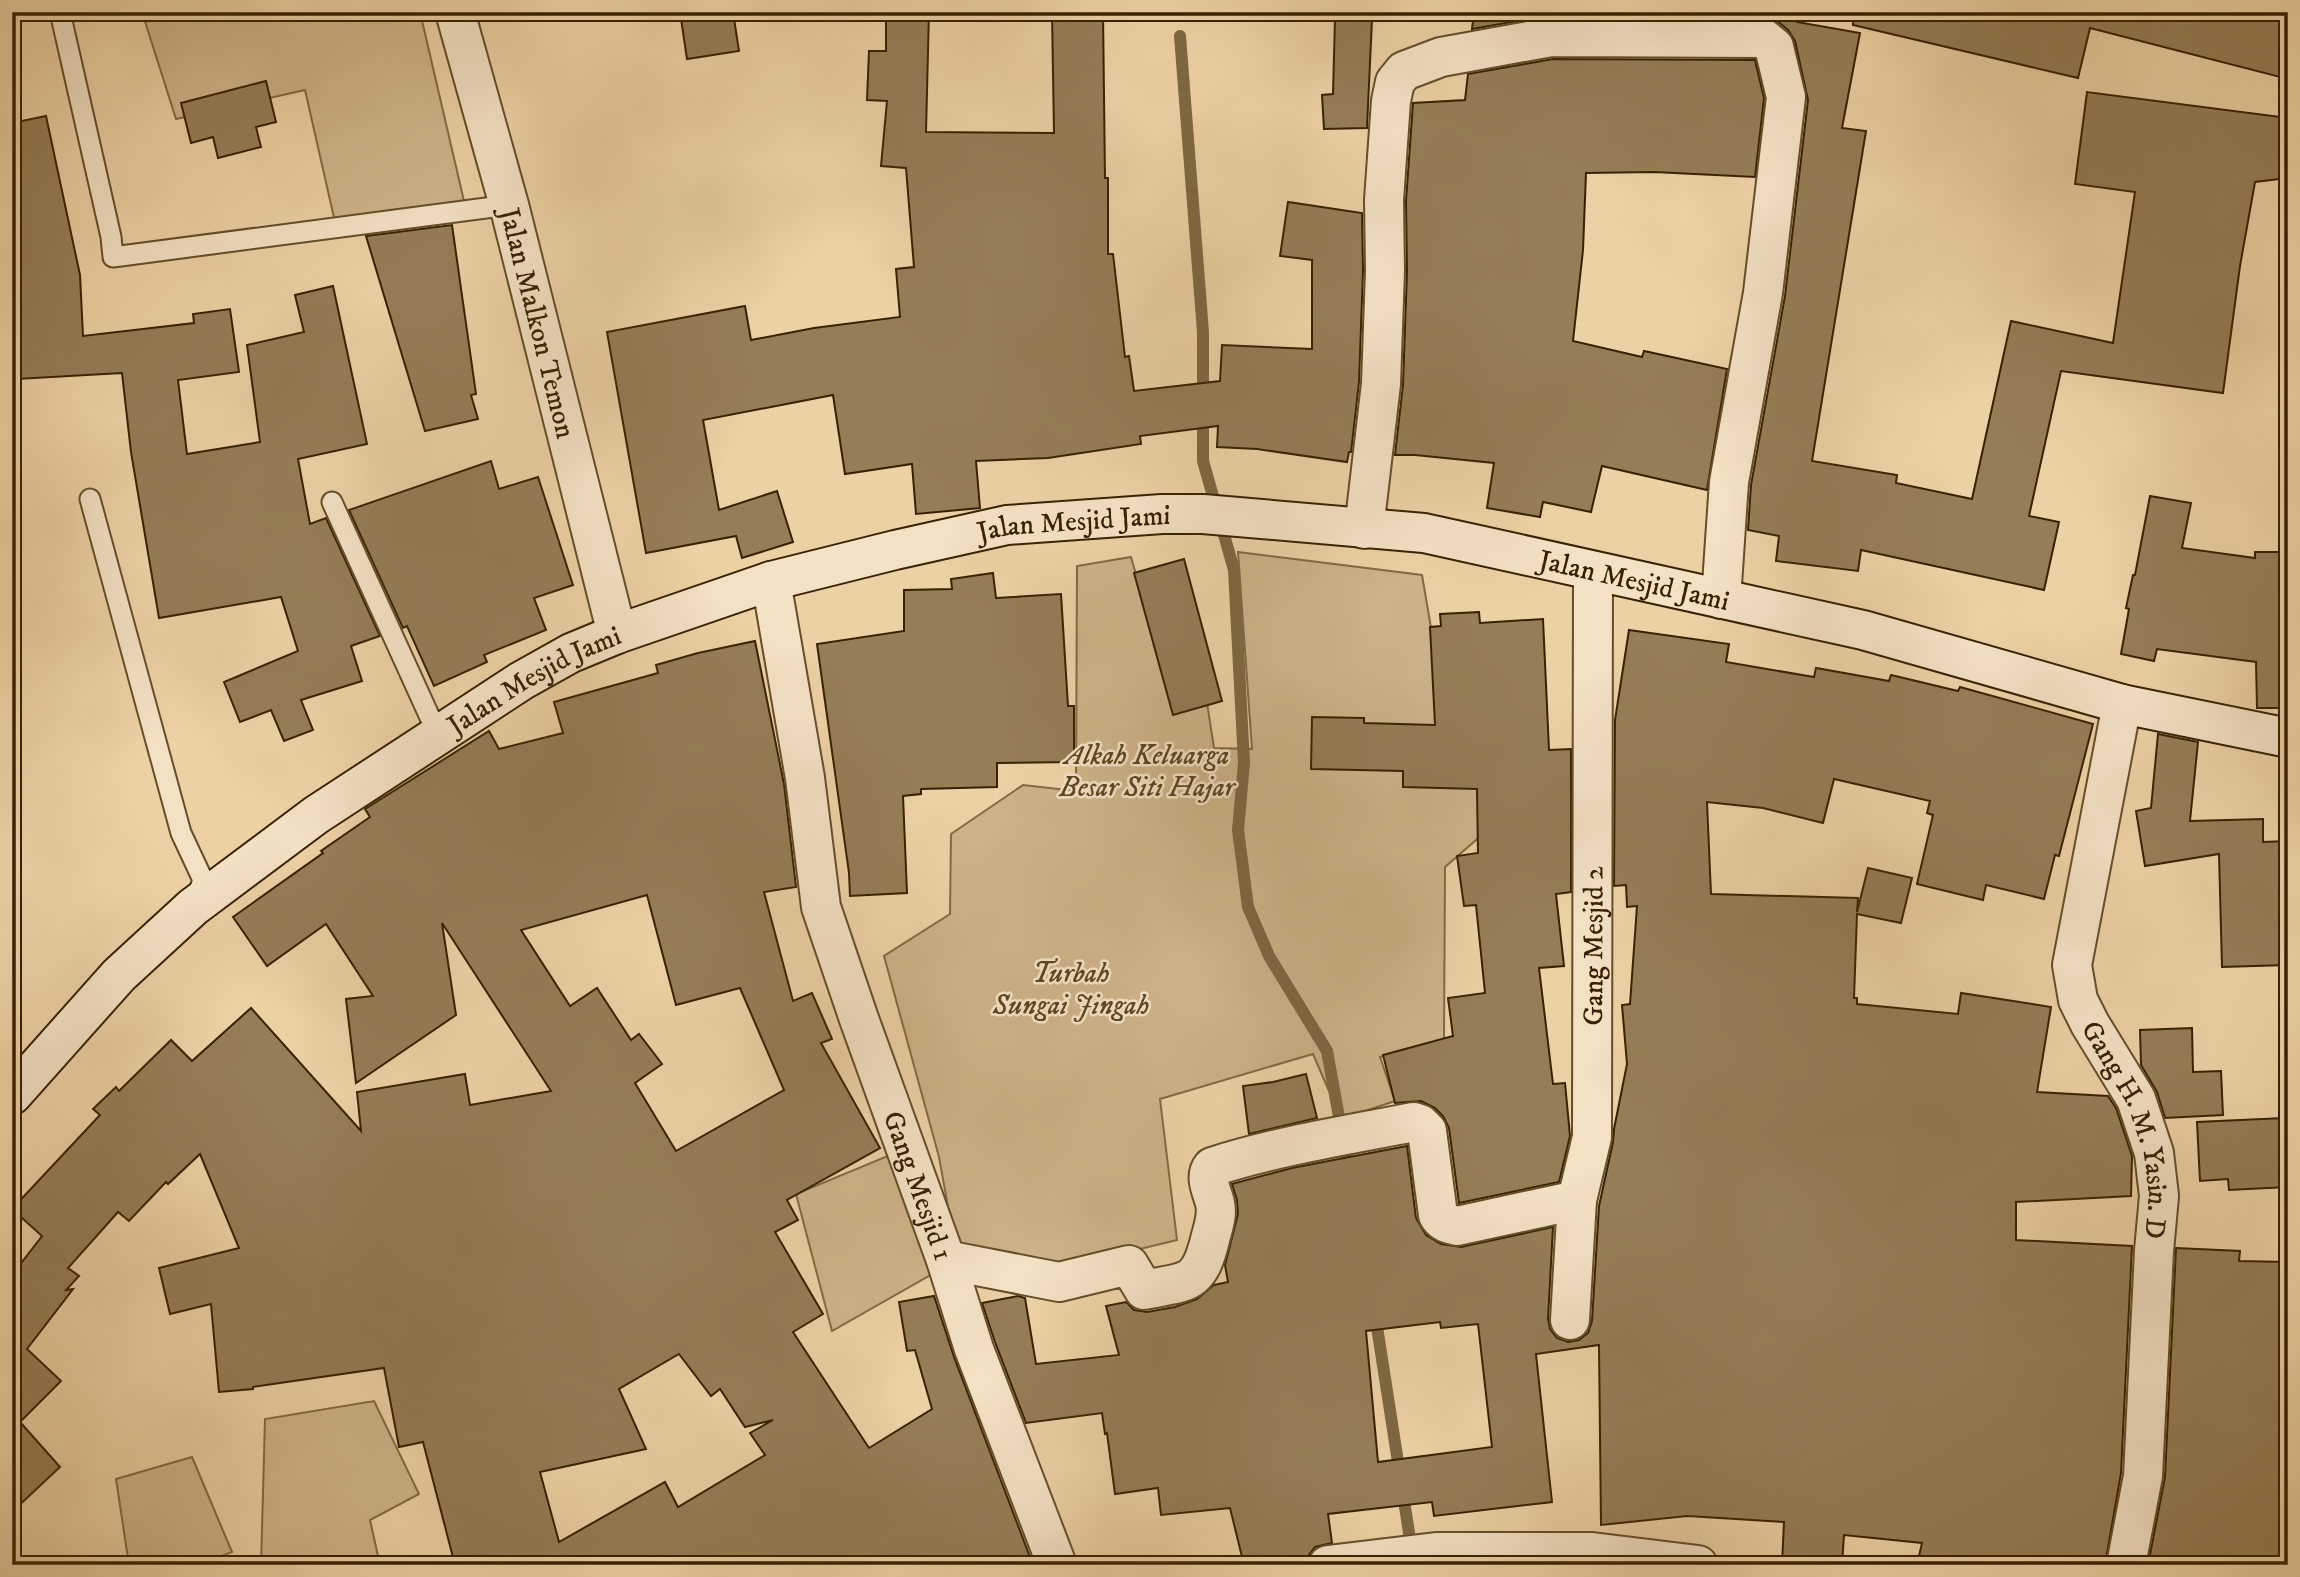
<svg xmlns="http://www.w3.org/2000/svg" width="2300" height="1577" font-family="'IM FELL DW Pica',serif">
<rect width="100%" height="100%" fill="#ecd1a4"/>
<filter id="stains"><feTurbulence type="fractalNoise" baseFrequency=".00286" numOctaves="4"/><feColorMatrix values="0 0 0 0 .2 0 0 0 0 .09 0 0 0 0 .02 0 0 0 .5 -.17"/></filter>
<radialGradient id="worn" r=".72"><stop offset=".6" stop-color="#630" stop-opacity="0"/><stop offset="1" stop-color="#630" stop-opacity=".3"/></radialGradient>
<g fill="#cdb388" stroke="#826a44" stroke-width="2">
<path d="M 142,12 L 420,12 L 464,201 L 335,222 L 305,90 L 176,119 Z"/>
<path d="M 1238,552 L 1422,575 L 1445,710 L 1474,714 L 1483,834 L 1445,867 L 1444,1039 L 1380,1057 L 1395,1101 L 1341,1119 L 1313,1054 L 1160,1099 L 1177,1240 L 1054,1270 L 956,1251 L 939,1157 L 884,956 L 950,914 L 951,834 L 1023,785 L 1076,791 L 1077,566 L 1131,557 L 1154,639 L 1207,703 L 1214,748 L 1252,749 Z"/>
<path d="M 890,1155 L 934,1273 L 832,1331 L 796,1194 Z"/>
<path d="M 374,1401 L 419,1494 L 370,1520 L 380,1565 L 261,1565 L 265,1419 Z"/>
<path d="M 192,1457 L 232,1552 L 199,1565 L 129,1565 L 116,1479 Z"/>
</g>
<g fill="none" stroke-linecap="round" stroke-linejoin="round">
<g stroke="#7e6841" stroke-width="12">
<path d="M 1180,36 L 1203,332 L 1203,461 L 1234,570 L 1244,763 L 1238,830 L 1248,907 L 1269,956 L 1327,1051 L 1349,1172"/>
<path d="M 1375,1314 L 1412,1552"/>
</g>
</g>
<g fill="#957d55" stroke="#372200" stroke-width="2" fill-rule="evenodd">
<path d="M 680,12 L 733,12 L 739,51 L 687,59 Z"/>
<path d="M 886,12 L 929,12 L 926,132 L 1054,133 L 1052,12 L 1103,12 L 1105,178 L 1108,178 L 1108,254 L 1113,254 L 1125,357 L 1129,356 L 1134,391 L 1220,381 L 1222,345 L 1312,349 L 1312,260 L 1280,256 L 1288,202 L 1362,213 L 1363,271 L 1359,382 L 1351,452 L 1349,452 L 1347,462 L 1257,449 L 1217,447 L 1218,426 L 1140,436 L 1141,444 L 1048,458 L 976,461 L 980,508 L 916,514 L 912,464 L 845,474 L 833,395 L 703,420 L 719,510 L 777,491 L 793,542 L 742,558 L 736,536 L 646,553 L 607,332 L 745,306 L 751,340 L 814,328 L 900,317 L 896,269 L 914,267 L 906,168 L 881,166 L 887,101 L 867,100 L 869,51 L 886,51 Z"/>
<path d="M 1474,12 L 1797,12 L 1797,22 L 1860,33 L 1842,128 L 1866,131 L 1812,461 L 1897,475 L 1896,483 L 1972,499 L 2011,321 L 2113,343 L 2135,192 L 2075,184 L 2087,92 L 2288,118 L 2288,178 L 2255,182 L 2240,266 L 2223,393 L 2061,371 L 2029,516 L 2059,522 L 2044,590 L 1861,550 L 1858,571 L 1776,561 L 1779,536 L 1748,530 L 1751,485 L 1785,296 L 1808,100 L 1795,41 L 1788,30 L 1777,21 L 1763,16 L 1551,15 L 1472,29 Z"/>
<path d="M 1854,12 L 2288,12 L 2288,79 L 2090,28 L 2078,78 L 1853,25 Z"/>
<path d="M 1335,18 L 1372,19 L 1367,128 L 1324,129 L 1322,95 L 1333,94 Z"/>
<path d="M 1553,59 L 1755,60 L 1764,98 L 1755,177 L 1654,172 L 1586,173 L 1583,250 L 1573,341 L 1642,357 L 1644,351 L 1727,369 L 1707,490 L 1602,466 L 1591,512 L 1543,502 L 1540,517 L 1487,508 L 1494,463 L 1415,455 L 1395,455 L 1403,385 L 1407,271 L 1406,201 L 1413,103 L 1465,100 L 1468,74 Z"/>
<path d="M 266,81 L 276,122 L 256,127 L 261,147 L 218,158 L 213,137 L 191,143 L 181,103 Z"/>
<path d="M 46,116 L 80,275 L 83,336 L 194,323 L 193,314 L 230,309 L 239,372 L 178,380 L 187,454 L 260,442 L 247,345 L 304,332 L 295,295 L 333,286 L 367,444 L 298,459 L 310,524 L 326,518 L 380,636 L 351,646 L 362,681 L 301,700 L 313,730 L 284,741 L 271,710 L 240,722 L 224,682 L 298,651 L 281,597 L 159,618 L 131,452 L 122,373 L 17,379 L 12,307 L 12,123 Z"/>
<path d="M 452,225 L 476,394 L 471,395 L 478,419 L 425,431 L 366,236 Z"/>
<path d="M 491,461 L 499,489 L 538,477 L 573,585 L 534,598 L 546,630 L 484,655 L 487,662 L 434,686 L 407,626 L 403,628 L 349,510 Z"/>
<path d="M 2150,496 L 2191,503 L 2182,548 L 2255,558 L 2255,552 L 2288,552 L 2288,708 L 2257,708 L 2256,662 L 2157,649 L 2154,661 L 2121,654 L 2129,609 L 2126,608 L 2133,575 L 2135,575 Z"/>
<path d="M 1184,559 L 1222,701 L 1173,715 L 1134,573 Z"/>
<path d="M 993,573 L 996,598 L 1061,594 L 1068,706 L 1074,706 L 1074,762 L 997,763 L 997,787 L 921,789 L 921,794 L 903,796 L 907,893 L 850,896 L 849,873 L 817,644 L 904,631 L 904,590 L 952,589 L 951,579 Z"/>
<path d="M 1479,612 L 1480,623 L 1543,619 L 1549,750 L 1571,749 L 1571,892 L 1556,894 L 1564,966 L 1539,968 L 1553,1084 L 1565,1083 L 1570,1136 L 1559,1182 L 1459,1203 L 1449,1128 L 1443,1116 L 1435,1108 L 1421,1101 L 1395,1103 L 1383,1055 L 1453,1036 L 1448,998 L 1485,993 L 1476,905 L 1464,906 L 1457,856 L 1478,853 L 1477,789 L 1403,787 L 1403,771 L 1311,769 L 1312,717 L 1364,718 L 1364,723 L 1435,725 L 1430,627 L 1441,626 L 1440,614 Z"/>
<path d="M 1629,630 L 1729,644 L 1726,662 L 1814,677 L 1816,668 L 1889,681 L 1891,675 L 1958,691 L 1960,687 L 2093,724 L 2059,856 L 2055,855 L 2044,899 L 1986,885 L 1983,900 L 1917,884 L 1933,815 L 1927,813 L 1930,801 L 1834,779 L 1823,823 L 1763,808 L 1707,802 L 1711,894 L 1858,898 L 1857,912 L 1868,868 L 1912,878 L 1901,923 L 1857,914 L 1854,998 L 1857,998 L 1857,1004 L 1958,1014 L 1961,993 L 2051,1007 L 2037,1092 L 2108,1096 L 2116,1108 L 2132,1156 L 2131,1196 L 2016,1202 L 2016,1240 L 2132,1246 L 2121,1473 L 2105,1565 L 1917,1565 L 1922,1543 L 1844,1535 L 1842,1565 L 1782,1565 L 1784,1522 L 1687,1516 L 1601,1525 L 1599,1345 L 1536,1354 L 1552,1502 L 1434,1516 L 1432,1502 L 1328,1514 L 1332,1543 L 1315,1547 L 1308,1556 L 1257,1565 L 1244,1565 L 1230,1508 L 1161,1515 L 1158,1488 L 1115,1494 L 1107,1433 L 1105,1434 L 1102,1413 L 1026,1423 L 995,1342 L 982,1303 L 1018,1296 L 1025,1298 L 1036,1364 L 1119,1355 L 1106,1306 L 1126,1302 L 1134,1310 L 1147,1312 L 1175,1307 L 1197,1299 L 1214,1285 L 1228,1282 L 1225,1265 L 1238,1214 L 1237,1200 L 1232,1184 L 1292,1168 L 1407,1146 L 1416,1218 L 1426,1235 L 1441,1244 L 1461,1247 L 1553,1227 L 1548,1319 L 1550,1329 L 1557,1338 L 1568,1342 L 1579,1340 L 1588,1333 L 1592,1321 L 1599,1206 L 1613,1142 L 1614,1129 L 1627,1064 L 1622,1005 L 1630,1004 L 1637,906 L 1627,907 L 1626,885 L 1614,886 L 1615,720 ZM 1440,1322 L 1441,1328 L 1478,1324 L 1492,1447 L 1378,1462 L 1366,1331 Z"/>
<path d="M 755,641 L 784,784 L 796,887 L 764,892 L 793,1001 L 812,993 L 832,1039 L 821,1043 L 880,1148 L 787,1200 L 798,1220 L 775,1232 L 823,1314 L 793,1332 L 869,1448 L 932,1409 L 915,1350 L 907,1351 L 899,1302 L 934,1296 L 954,1357 L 1033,1565 L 455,1565 L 423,1442 L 399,1447 L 384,1368 L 253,1387 L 253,1389 L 219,1392 L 211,1304 L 170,1314 L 159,1268 L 239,1248 L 200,1154 L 168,1184 L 166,1182 L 129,1221 L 118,1212 L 68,1268 L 79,1276 L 66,1290 L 73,1289 L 27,1349 L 61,1381 L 20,1422 L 60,1467 L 12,1512 L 12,1275 L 42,1236 L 12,1209 L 100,1115 L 93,1109 L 116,1087 L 119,1091 L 171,1040 L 192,1061 L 251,1008 L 361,1131 L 357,1092 L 465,1074 L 470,1105 L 551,1091 L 442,923 L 456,1015 L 356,1083 L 346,999 L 373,996 L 326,924 L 267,966 L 233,917 L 323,853 L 321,851 L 370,817 L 365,809 L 489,731 L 499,749 L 563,733 L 554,702 L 658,673 L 656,665 L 698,653 ZM 647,895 L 676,1005 L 740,988 L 784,1090 L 676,1151 L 635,1083 L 662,1064 L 639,1034 L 631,1040 L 597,988 L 570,1006 L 521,930 ZM 679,1354 L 711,1396 L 720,1389 L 745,1427 L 773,1420 L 750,1433 L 765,1455 L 678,1507 L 665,1482 L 559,1542 L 540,1472 L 646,1449 L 619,1389 Z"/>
<path d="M 2158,734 L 2198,742 L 2190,821 L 2263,819 L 2263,842 L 2288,841 L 2288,965 L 2222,967 L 2219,854 L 2145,866 L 2136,811 L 2151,808 Z"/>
<path d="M 2192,1028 L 2193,1072 L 2221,1071 L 2223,1115 L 2165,1118 L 2157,1092 L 2141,1065 L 2140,1030 Z"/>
<path d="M 1306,1074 L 1317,1118 L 1249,1134 L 1243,1086 L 1273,1082 Z"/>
<path d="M 2284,1118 L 2287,1187 L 2229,1190 L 2228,1179 L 2200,1181 L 2197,1122 Z"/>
<path d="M 2176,1248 L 2240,1251 L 2239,1261 L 2288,1262 L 2288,1565 L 2148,1565 L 2165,1477 Z"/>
</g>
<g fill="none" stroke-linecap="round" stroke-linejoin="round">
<defs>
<g id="service">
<path d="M 60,12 L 111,237 L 113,257 L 509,205"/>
<path d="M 90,499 L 181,833 L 203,880 L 196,899"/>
<path d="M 332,502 L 438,735"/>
</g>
<g id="minor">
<path d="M 1364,529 L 1381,384 L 1385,271 L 1384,200 L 1391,101 L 1395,82 L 1404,71 L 1441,57 L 1551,37 L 1763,38 L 1774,47 L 1786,97 L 1763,293 L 1729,482 L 1721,599"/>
<path id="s1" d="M 771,581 L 805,778 L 821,907 L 859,1019 L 946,1260 L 974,1349 L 1057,1565"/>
<path id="s2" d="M 2122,704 L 2072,965 L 2078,1000 L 2090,1024 L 2136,1099 L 2154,1153 L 2159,1196 L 2154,1251 L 2143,1476 L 2126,1565"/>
<path d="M 946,1260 L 1059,1282 L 1129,1265 L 1144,1290 C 1187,1281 1198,1287 1210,1240 C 1213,1227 1218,1216 1215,1203 C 1212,1191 1204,1177 1212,1167 C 1277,1146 1347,1135 1414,1122 L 1420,1124 L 1427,1131 L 1438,1215 C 1442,1223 1450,1224 1457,1226 L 1577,1200"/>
<path id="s3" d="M 1570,1320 L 1577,1200 L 1592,1137 L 1593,571"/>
<path d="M 1328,1565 L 1436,1552 L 1592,1552 L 1698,1565"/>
</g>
<g id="tertiary">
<path id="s4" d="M 455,12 L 509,205 L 617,634"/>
</g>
<g id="secondary">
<path id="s5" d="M 12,1095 L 119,975 L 193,907 L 316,815 L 521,681 L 571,653 L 617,634 L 771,581 L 895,550 L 1007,525 L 1162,514 L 1203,514 L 1424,533 L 1863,630 L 2122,704 L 2288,738"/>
</g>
</defs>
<use href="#service" stroke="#644e29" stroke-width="23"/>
<use href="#minor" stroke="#644e29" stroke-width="42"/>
<use href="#tertiary" stroke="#644e29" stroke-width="42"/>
<use href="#secondary" stroke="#372200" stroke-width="42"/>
<use href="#service" stroke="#f3e1c4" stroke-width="19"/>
<use href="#minor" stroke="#f3e1c4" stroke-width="38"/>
<use href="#tertiary" stroke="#f3e1c4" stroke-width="38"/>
<use href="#secondary" stroke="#f3e1c4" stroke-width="38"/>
</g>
<g text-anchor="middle" stroke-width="5" stroke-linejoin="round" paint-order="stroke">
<g font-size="28" fill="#372200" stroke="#f3e1c4">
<text dy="10" stroke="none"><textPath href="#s4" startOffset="322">Jalan Malkon Temon</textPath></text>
<text dy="10" stroke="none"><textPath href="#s5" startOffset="1239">Jalan Mesjid Jami</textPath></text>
<text dy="10" stroke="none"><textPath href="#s5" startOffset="1806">Jalan Mesjid Jami</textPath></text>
<text dy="10" stroke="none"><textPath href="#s5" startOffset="672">Jalan Mesjid Jami</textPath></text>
<text dy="10" stroke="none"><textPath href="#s3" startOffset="376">Gang Mesjid 2</textPath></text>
<text dy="10" stroke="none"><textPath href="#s2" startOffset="443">Gang H. M. Yasin. D</textPath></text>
<text dy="10" stroke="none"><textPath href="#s1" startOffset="625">Gang Mesjid 1</textPath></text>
</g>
<g font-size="28" font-style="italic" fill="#5c4622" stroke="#f3e1c4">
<text x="1147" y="764">Alkah Keluarga<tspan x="1147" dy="32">Besar Siti Hajar</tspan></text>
<text x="1071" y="982">Turbah<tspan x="1071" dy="32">Sungai Jingah</tspan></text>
</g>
</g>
<rect width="2300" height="1577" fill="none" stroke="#ecd1a4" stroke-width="42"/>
<rect x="14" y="14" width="2272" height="1549" fill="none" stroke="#372200" stroke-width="3.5"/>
<rect x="21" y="21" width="2258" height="1535" fill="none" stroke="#372200" stroke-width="2"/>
<rect width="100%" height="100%" filter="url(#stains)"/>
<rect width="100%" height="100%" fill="url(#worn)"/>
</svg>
